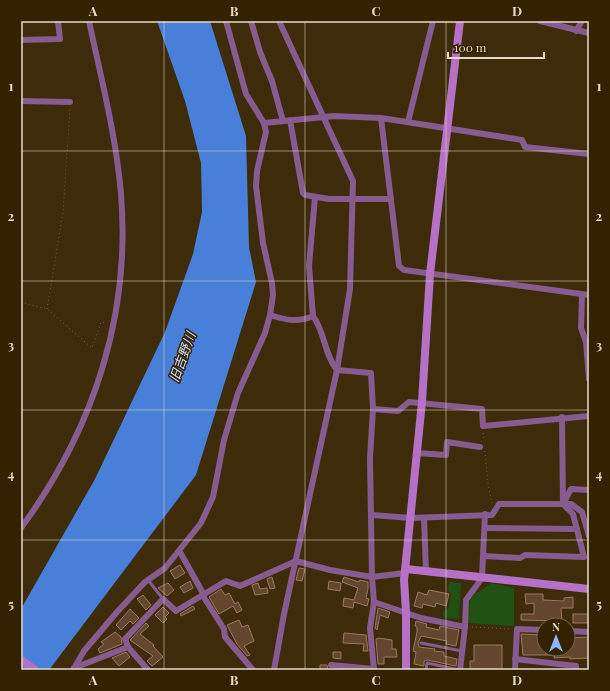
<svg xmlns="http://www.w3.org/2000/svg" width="610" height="691" font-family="'Playfair Display','Noto Sans JP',serif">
<rect width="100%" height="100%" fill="#3d2b0a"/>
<g fill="#215013">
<path d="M 449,582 L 461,583 L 459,619 L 443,617 L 444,609 L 448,610 L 451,593 L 448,591 Z"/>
<path d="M 492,583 L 514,588 L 514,626 L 468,623 C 469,595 469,598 492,583 Z"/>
</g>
<path fill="#477fd9" d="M 157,21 L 210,21 L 246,136 L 249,247 L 256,282 L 196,475 L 49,670 L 21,670 L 21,609 L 95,479 L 165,332 L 193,254 L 202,212 L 201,163 L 185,101 Z"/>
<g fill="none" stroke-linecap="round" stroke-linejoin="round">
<path stroke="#477fd9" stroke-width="2" d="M 588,544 L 589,548"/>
</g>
<g fill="#63462e" stroke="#9a7a60">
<path d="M 180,565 L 185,573 L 175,579 L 170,571 Z"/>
<path d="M 299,568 L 305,569 L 302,581 L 296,580 Z"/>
<path d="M 272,577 L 275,588 L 270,589 L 267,579 Z"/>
<path d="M 344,577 L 359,582 L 360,580 L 368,582 L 368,589 L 366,598 L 369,599 L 367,606 L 354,602 L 353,608 L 343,606 L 344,598 L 354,600 L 358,588 L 342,582 Z"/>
<path d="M 190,581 L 193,588 L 184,593 L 180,587 Z"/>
<path d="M 329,581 L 341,583 L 340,591 L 328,589 Z"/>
<path d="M 168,583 L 174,590 L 167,596 L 158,588 Z"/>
<path d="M 258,583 L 260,589 L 267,588 L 268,593 L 255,595 L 252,585 Z"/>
<path d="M 221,589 L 225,595 L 229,593 L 235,604 L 238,602 L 242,610 L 237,613 L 233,606 L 219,614 L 209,597 Z"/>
<path d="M 429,590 L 449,594 L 446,606 L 436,603 L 435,607 L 423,604 L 422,608 L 414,606 L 418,592 L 427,595 Z"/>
<path d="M 525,594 L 543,594 L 543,600 L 564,601 L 564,598 L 573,597 L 573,608 L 561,608 L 562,621 L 521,620 L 521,614 L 534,614 L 534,603 L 526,604 Z"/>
<path d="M 143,595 L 151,605 L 146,610 L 137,599 Z"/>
<path d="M 193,606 L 195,609 L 181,616 L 180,614 Z"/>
<path d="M 163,607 L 169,613 L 165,617 L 167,619 L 163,623 L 155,615 Z"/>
<path d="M 378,608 L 390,612 L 388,618 L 380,615 L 377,630 L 375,628 Z"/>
<path d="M 130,609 L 139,618 L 133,624 L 130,621 L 121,630 L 116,625 Z"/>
<rect x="573" y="614" width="16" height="9"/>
<path d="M 239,620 L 242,627 L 248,625 L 254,641 L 244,646 L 250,655 L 247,656 L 237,644 L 227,625 Z"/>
<path d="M 416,621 L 427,624 L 426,627 L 439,630 L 440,626 L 459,630 L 456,646 L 446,644 L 447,641 L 421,636 L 418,643 L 419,647 L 435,649 L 434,651 L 444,652 L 444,656 L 457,659 L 456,666 L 427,660 L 424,661 L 424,666 L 414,664 L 416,652 L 413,651 L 417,632 L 417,627 L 415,626 Z"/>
<path d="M 146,623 L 149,626 L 140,634 L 154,645 L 153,646 L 163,657 L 152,666 L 147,661 L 153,656 L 130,640 Z"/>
<path d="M 115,632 L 121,637 L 122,644 L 100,653 L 98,649 L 104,644 L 101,642 Z"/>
<path d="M 344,633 L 366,635 L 368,651 L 363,651 L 364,644 L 343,643 Z"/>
<path d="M 521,634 L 544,635 L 544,650 L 568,651 L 568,638 L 589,637 L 589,658 L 570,659 L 570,657 L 554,658 L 555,656 L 548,655 L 523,655 Z"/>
<path d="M 379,638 L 392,640 L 392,649 L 396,649 L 397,657 L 384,657 L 384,664 L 378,664 L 376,639 Z"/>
<path d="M 474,645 L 502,645 L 502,670 L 470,670 L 470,661 L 474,661 Z"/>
<path d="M 126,652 L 130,657 L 119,666 L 112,658 Z"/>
<path d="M 333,652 L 341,652 L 341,659 L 333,658 Z"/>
<path d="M 320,665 L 327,665 L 328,670 L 320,670 Z"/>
</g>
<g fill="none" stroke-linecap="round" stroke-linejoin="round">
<g stroke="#726346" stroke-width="1" stroke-dasharray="1 3" stroke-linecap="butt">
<path d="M 21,302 L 47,309 L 92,348 L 101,322 L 107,323"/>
<path d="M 47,309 L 63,212 L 70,109"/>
<path d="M 483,433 L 484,441"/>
<path d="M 485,451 L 488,484 L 492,503"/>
<path d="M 113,627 L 121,634"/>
<path d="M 472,627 L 511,629"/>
</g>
<g stroke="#855b90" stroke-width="3">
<path d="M 148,580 L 163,599"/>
<path d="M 421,643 L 462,651"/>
<path d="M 426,670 L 427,663 L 460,670"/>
</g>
<g stroke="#855b90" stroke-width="6">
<path d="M 251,21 L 260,52 L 272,81 L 283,121"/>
<path d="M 540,21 L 589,33"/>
<path d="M 576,31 L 582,21"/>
<path d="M 21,40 L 60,39 L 58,21"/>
<path d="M 21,101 L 70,102"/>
<path d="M 381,118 L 399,266 L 404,270 L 589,295"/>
<path d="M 290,120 L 303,193 L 305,195 L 329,199 L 391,199"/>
<path d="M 408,122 L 433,21"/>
<path d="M 264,123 L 334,116 L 381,118 L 522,140 L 525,147 L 589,154"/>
<path d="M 315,197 L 309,266 L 313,316 C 325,332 324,354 337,370 L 371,373 L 373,409 L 370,458 L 372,577 L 374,602 L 370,628 L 374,670"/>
<path d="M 582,295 L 581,328 L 586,342 L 589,379"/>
<path d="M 270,315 C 286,320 297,323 313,316"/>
<path d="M 373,409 L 398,411 L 409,402 L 482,409 L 483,426 L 589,416"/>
<path d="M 417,453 L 446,455 L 447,442 L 480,447"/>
<path d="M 564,502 L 571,489 L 589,490"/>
<path d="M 372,515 L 411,518 L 492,515 L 499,504 L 571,504 L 582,512 L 589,536"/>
<path d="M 424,518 L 426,572"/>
<path d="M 21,528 C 93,430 131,316 121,194 C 116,135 101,78 89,21"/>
<path d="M 485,528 L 577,529"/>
<path d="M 180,552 L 204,595"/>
<path d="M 484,556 L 520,558 L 525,555 L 584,557 L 573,514 L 563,504 L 562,417"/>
<path d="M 203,596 L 224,629 L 225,637 L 253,670"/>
<path d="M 374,602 L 421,618 L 465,627"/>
<path d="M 568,631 L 589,632"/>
<path d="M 515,659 L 576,666 L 576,670"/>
<path d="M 331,665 L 374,669"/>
<path d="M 74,668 L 128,647"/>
<path d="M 73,670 L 84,651 L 117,612 L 145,582 L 165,568 L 201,523 L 213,497 L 224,440 L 238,393 L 265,333 L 270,315 L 273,295 L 272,283 L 263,243 L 256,186 L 257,171 L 266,132 L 264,123 L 246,94 L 226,21"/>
<path d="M 148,670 L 128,647 L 125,639 L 163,599 L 176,611 L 226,581 L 240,586 L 296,561 L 330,570 L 372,577 L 405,573"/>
<path d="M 274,670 L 284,614 L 337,370 L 350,289 L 353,181 L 279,21"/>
<path d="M 460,670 L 465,627 L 466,600 L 482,578 L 485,514"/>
<path d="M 515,670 L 517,629 L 544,630"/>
</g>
<g stroke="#b671c7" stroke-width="8">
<path d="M 406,569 L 589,589"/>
<path d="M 21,660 L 35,670"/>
<path d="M 406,670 L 406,612 L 404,580 L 422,402 L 430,274 L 460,21"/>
</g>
</g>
<path fill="none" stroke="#e6dbc9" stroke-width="1" stroke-opacity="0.55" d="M 164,21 L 164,670M 305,21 L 305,670M 446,21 L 446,670M 21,151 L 589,151M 21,281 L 589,281M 21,410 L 589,410M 21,540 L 589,540"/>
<g text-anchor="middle" stroke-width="3" stroke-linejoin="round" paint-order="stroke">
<g font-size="13" font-style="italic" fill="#d2e1f9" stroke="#332100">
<text transform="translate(182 357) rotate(-70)" y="5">旧吉野川</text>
</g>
</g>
<rect width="610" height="691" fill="none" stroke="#332100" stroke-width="44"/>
<g transform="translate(556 637)"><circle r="19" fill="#332100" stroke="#7b6b50"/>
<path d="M0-3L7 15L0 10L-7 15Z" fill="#8eb9fc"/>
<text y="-6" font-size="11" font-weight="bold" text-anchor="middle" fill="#e6dbc9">N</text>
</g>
<path d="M448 52v6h96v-6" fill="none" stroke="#e6dbc9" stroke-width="2"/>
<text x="454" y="52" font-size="12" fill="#e6dbc9" stroke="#332100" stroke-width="3" paint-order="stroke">100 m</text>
<rect x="22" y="22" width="566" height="647" fill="none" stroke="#e6dbc9" stroke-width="1.5"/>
<g font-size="13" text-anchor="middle" font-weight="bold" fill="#e6dbc9">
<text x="93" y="16">A</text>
<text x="234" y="16">B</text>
<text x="376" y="16">C</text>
<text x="517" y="16">D</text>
<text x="11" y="91">1</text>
<text x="599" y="91">1</text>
<text x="11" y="221">2</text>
<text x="599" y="221">2</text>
<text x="11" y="350">3</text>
<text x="599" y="350">3</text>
<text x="11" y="479">4</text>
<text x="599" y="479">4</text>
<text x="11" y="609">5</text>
<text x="599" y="609">5</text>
<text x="93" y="685">A</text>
<text x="234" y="685">B</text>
<text x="376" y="685">C</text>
<text x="517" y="685">D</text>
</g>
</svg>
